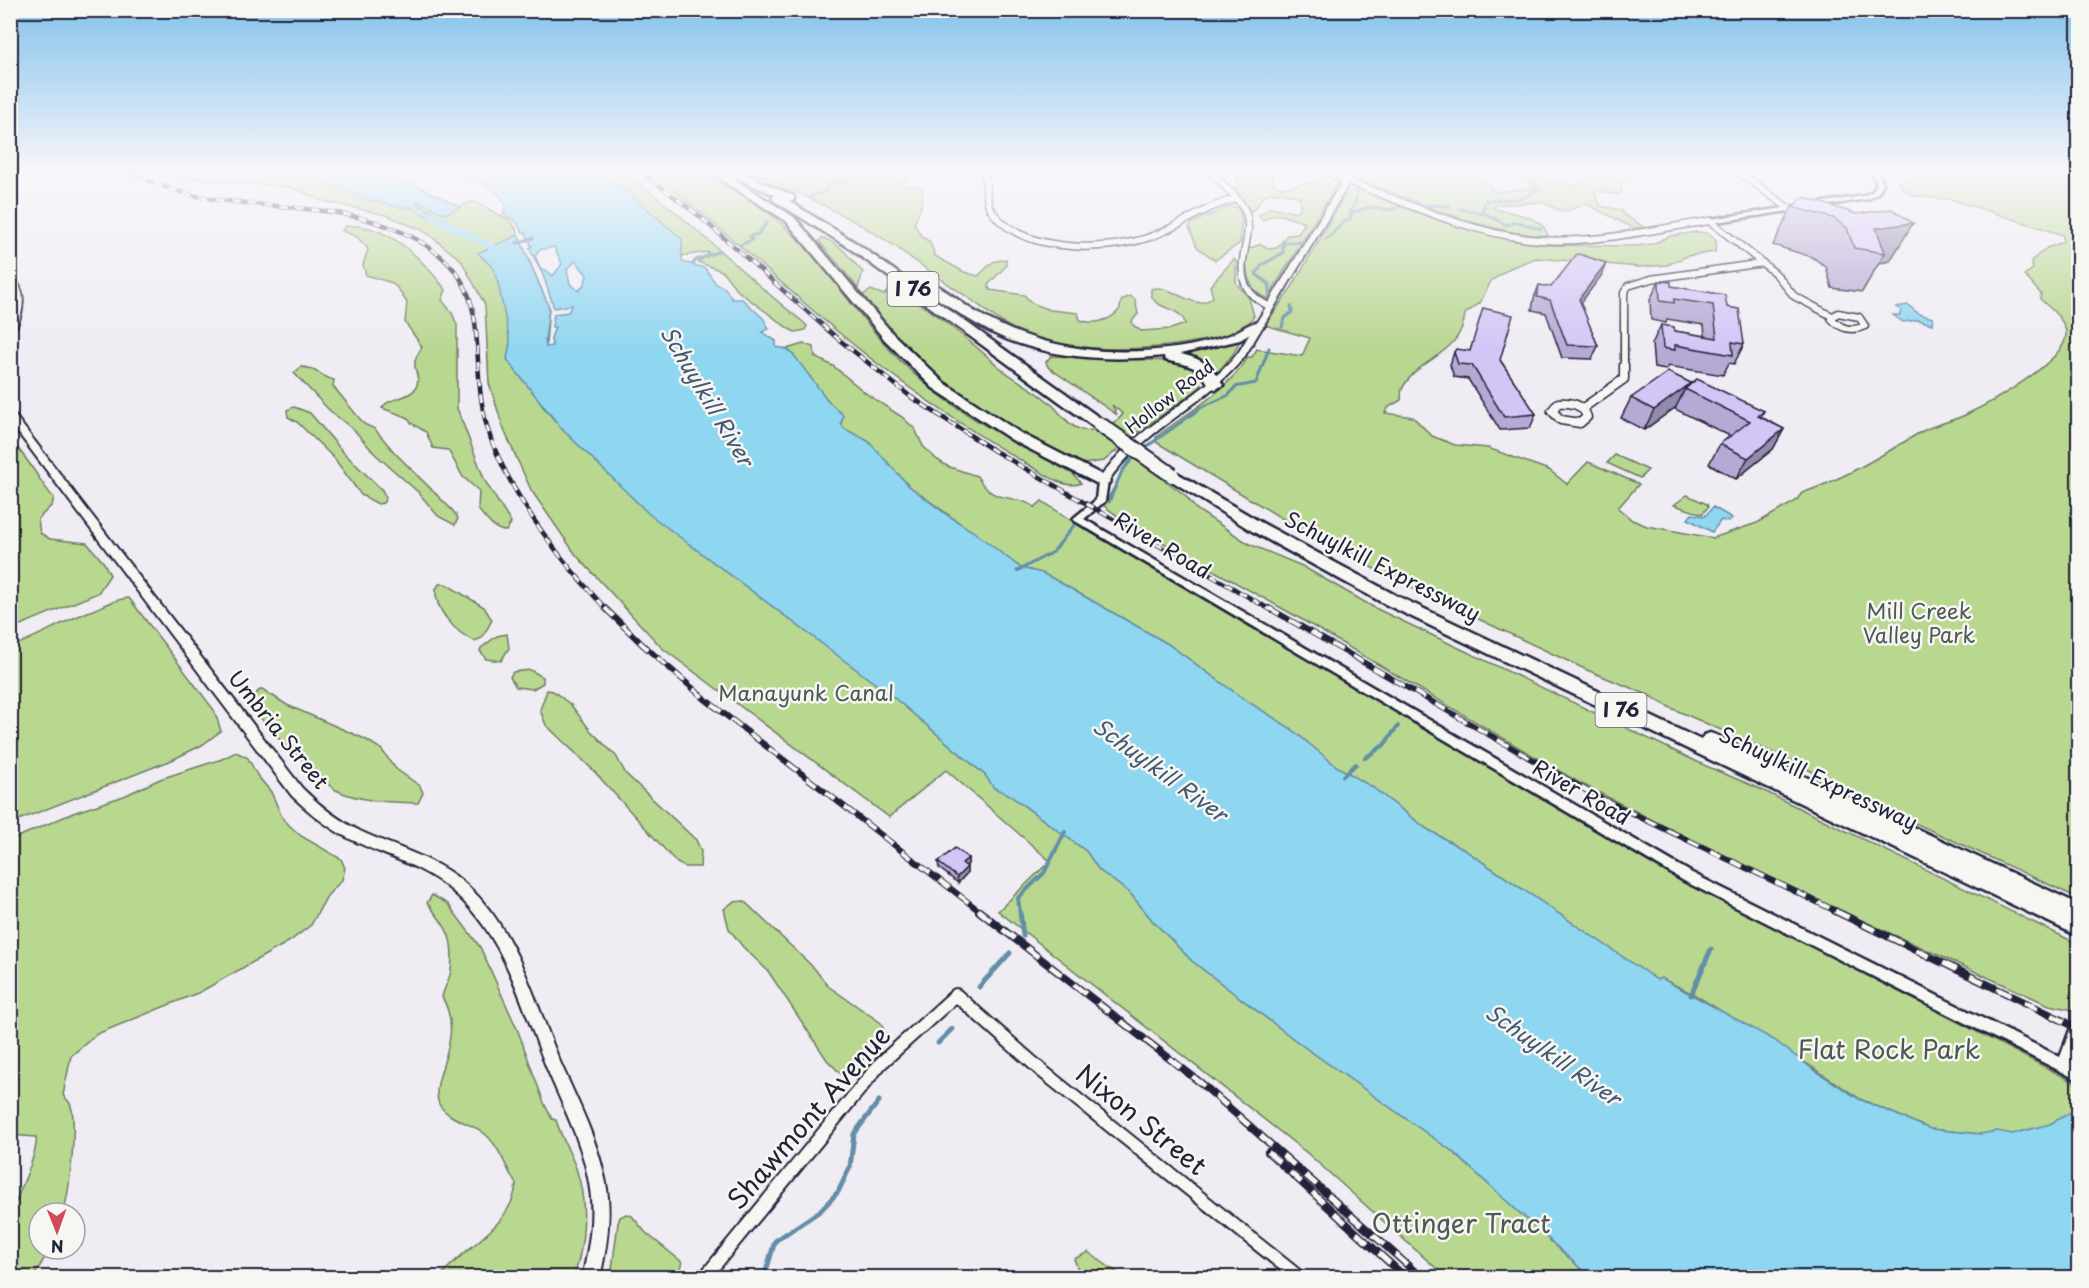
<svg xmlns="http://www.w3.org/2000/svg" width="2089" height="1288" font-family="'Playpen Sans',sans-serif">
<rect width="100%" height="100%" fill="#efecf3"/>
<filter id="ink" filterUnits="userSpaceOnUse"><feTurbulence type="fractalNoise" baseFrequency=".0167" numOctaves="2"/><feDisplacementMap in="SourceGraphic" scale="12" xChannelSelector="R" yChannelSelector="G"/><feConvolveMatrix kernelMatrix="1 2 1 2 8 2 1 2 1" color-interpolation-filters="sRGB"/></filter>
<g filter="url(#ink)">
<g fill="#b8d78f" stroke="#6d7c65" stroke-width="1.5">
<path d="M 149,170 L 350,171 L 411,183 L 460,207 L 473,201 L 508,219 L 515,227 L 549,307 L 541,404 L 562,429 L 602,467 L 698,548 L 897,700 L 985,775 L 994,788 L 1008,794 L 1086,851 L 1099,870 L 1130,893 L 1152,920 L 1192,961 L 1303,1046 L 1452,1151 L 1590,1277 L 1446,1277 L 1307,1153 L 998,911 L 1050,861 L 946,770 L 889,817 L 662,648 L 576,555 L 531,490 L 504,430 L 489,383 L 485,305 L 461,260 L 424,231 L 386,215 L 323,201 L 290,187 L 172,177 Z"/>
<path d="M 591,170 L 619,170 L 634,174 L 639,184 C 698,226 746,278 803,322 L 807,326 L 805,330 L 795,332 L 789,329 L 738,291 L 722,271 L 698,262 L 707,256 L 708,252 L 682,256 L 682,239 L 624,189 Z"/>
<path d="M 648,170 C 659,170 674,167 684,170 C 809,206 834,305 922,381 C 967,420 1021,445 1073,474 L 1081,483 C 1066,491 1040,471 1027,464 C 961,426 897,381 838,332 C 774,278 714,220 648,170 Z"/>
<path d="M 747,170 L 915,170 L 901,183 C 908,189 916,183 923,189 L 921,207 L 914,224 L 922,237 L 930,242 L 935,256 L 964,272 L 978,276 L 993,262 L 1006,259 L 1006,266 L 988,285 L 990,290 L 1024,295 L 1032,303 L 1050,310 L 1078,313 L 1080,320 C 1092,325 1111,321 1119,310 C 1121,307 1120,303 1122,300 L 1130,296 L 1135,299 L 1138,314 L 1132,321 L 1133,325 L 1141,331 L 1171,329 L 1185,324 C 1183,305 1148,311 1151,289 C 1173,282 1193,315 1213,297 L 1210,286 L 1234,259 L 1236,261 L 1236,283 L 1249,298 L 1254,316 C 1242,336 1210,339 1189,343 C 1140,351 1069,353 1023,334 C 1004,326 987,311 970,299 C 945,282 920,265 896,247 C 852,217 795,191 747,170 Z"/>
<path d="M 1276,170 L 1323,170 L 1324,174 L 1339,181 L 1267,299 C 1246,290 1247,270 1245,250 L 1261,244 L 1269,249 L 1277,248 L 1287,235 L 1298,234 L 1305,223 L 1281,215 L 1274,215 L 1262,220 L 1259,215 L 1271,207 L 1293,212 L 1300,209 L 1300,197 C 1290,194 1268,188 1261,199 C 1257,206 1258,209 1248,212 L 1233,190 L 1237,186 L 1237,178 L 1272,174 L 1274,184 L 1282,188 L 1316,181 L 1304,172 L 1278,175 Z"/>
<path d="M 1360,170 L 1425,170 L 1447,178 L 1477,176 L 1486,180 L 1494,192 L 1534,188 L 1524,177 L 1512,178 L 1511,175 L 1518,172 C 1533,176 1572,190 1584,183 L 1576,174 L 1564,170 L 1602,170 L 1605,172 L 1632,170 L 1633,178 L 1620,183 L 1622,192 L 1619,195 L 1598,191 L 1595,194 L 1601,206 L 1621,210 L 1624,215 L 1644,227 L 1633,228 L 1587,204 L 1563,212 L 1542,202 L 1495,205 L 1494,209 C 1511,212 1543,216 1548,236 C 1481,232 1422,204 1360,180 L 1358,176 Z"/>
<path d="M 1899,170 L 2078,170 L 2078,898 L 1867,801 L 1796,763 L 1671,708 L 1648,695 L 1587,670 L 1395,580 L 1296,527 L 1156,442 L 1156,437 C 1187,413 1228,391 1248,357 L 1252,357 L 1257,349 L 1302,356 L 1310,338 L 1265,325 L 1292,287 L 1344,197 L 1353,190 L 1366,190 L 1522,241 L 1551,245 L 1635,246 L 1653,244 L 1670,236 L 1696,232 L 1707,233 L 1716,240 L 1715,252 L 1687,256 L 1667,265 L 1639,267 L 1536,258 L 1510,268 L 1491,281 L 1480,303 L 1465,314 C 1461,355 1421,356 1403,387 C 1400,392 1402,395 1401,400 L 1389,407 L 1385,413 L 1413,417 L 1432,436 L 1455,445 L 1488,448 L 1549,470 L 1567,484 L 1588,462 L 1639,484 L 1618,508 L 1632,520 L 1647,526 L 1713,538 L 1757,523 L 1796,501 L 1802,493 C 1846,478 1879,457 1919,433 C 1934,424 1953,422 1969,413 C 1991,403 2066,360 2066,335 C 2067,321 2050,308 2040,299 L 2041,294 L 2024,275 L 2033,269 L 2031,261 L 2047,248 L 2063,242 L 2063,235 L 1953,200 L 1911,195 L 1897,183 L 1918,176 Z"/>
<path d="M 1230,206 L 1238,208 L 1242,218 L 1240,243 L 1215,260 L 1197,247 L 1189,227 L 1192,223 Z"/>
<path d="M 345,226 C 388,222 423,260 446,290 L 442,300 L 452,313 L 457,325 L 457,408 L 485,481 L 511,523 L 506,531 C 494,531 485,518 478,509 L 479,491 L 463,477 L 448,450 L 433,448 L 426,432 L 411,423 L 407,417 L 382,408 C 388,397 407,400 415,389 C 422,379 413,370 415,361 C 416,356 420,351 422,347 L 405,322 L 407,303 L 399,290 L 392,283 L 366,275 L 363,265 L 368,249 L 357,237 L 342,231 Z"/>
<path d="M 822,238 C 846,246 847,257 863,272 L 858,288 L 819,241 Z"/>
<path d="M 890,288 C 915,295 976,346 997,365 C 1012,379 1033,388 1049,402 C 1059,410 1066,424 1079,429 C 1091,434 1117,424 1123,414 L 1112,405 L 1117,415 L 1048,367 L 1046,362 L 1051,356 L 1172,361 L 1190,366 L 1202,375 L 1198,376 L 1201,387 L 1141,430 L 1104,461 L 1083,464 L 1063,457 L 1009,427 L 935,376 L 911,353 L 863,295 L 871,290 L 884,295 Z"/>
<path d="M 1240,340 L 1234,353 L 1218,372 L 1203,360 L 1175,353 L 1214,348 Z"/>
<path d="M 803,344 L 814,347 L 815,357 L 833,366 L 868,395 L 902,417 L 915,429 L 923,446 L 936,459 L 947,466 L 977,476 C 994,506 1011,492 1035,507 L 1042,501 L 1078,525 L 1655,866 L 2078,1084 L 2078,1178 L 1980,1134 L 1930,1129 L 1860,1099 L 1795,1056 L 1695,995 L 1661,978 L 1657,980 L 1466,851 L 1427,829 L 1372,787 L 1336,766 L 1290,728 L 1245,700 L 1168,644 L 1059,582 L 1042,573 L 1021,568 L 909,486 L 868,441 L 844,429 L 841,424 L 843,415 L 829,402 L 787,349 Z"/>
<path d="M 301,367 C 315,367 321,377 334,380 L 333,386 L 364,424 L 375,429 L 395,453 L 453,511 L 458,518 L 455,525 L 438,516 L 418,492 L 375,454 L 355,431 L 329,410 L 294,373 Z"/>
<path d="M 294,407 L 310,413 L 343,452 L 382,490 L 386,498 L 383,503 L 378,504 L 361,495 L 334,458 L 297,422 L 288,417 L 287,410 Z"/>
<path d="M 11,442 C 25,451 48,496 54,497 L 52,505 L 38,519 L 40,533 L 50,539 L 87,543 L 104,563 L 110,575 L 98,593 L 11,629 Z"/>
<path d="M 1615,455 L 1648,470 L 1640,478 L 1607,463 Z"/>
<path d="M 1129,459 L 1136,459 L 1185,495 L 1196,509 L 1249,544 L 1302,566 L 1375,608 L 1706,766 L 1758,788 L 2078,944 L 2078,1011 L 2049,1005 L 1748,869 L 1578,782 L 1294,615 L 1126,522 L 1104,506 Z"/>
<path d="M 1687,495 L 1707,504 L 1708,507 L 1702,514 L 1674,505 Z"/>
<path d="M 439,584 L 446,584 L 484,607 L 492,620 L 482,638 L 475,641 C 456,634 434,609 436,589 Z"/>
<path d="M 129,598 L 214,710 L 221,731 L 202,745 L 172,760 L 11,823 L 11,647 C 39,636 64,621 93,610 C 106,605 115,599 129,598 Z"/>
<path d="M 507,634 L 509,648 L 501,661 L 486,659 L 480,651 L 481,648 L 497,636 Z"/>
<path d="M 530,670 L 543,677 L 543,683 L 533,689 L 516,687 L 510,677 L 513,672 Z"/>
<path d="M 262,689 L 287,705 L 365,739 L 381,749 L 396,769 L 420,786 L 423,793 L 418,803 C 392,802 360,802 336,790 C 327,785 320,775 312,768 C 300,757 231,705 262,689 Z"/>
<path d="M 547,690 L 553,691 L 571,705 L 590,730 L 616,756 L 626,774 L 696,840 L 701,851 L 700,867 L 685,867 L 677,863 L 592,769 L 546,725 L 540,710 Z"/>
<path d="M 236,752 L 248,758 L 257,775 L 271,792 L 282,817 L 289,825 L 301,836 L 341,859 L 345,868 L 342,880 L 327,896 L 311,925 L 290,941 L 200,992 L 97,1034 L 71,1056 L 63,1095 C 65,1098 67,1099 69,1102 C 79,1116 69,1196 63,1213 L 39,1213 L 39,1249 L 50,1249 L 34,1276 L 11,1277 C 10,1258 7,1235 11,1216 C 16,1196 39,1154 36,1137 L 11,1135 L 11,840 L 73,813 L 124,796 L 160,779 L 222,759 Z"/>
<path d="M 432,895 L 448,904 L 480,947 L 518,1031 L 544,1103 L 552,1119 L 556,1120 C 561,1137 570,1152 576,1168 C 588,1203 585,1243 574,1277 L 440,1277 C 462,1248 513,1226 516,1184 C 505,1167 499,1143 481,1131 C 469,1123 446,1118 439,1104 C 428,1077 467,1040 442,997 C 444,988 450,979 451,970 C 455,938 447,927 427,903 Z"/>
<path d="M 744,901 L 814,968 L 828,986 L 881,1023 L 885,1033 L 880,1044 L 844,1077 L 827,1060 L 768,971 L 743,947 L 729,929 L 724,909 L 733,902 Z"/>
<path d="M 626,1214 L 632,1216 L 646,1233 L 682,1262 L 678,1277 L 611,1277 L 618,1223 L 620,1217 Z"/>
<path d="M 1088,1252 L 1123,1277 L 1081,1277 L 1074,1259 Z"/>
</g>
<g fill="#8fd6f1" stroke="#638ea8" stroke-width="1.5" fill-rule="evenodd">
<path d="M 271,170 L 338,170 L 411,183 L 461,207 L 445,214 L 421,202 L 416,203 L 448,221 L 443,224 L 408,206 L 403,208 L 362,198 L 310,176 Z"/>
<path d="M 437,170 L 591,170 L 624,189 L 682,239 L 682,262 L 705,268 L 716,284 L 725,288 L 732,299 L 742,299 L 763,318 L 769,329 L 762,332 L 776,341 L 776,347 L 787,349 L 793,354 L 829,402 L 843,415 L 841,424 L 845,429 L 868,441 L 909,486 L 947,515 L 974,532 L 1021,568 L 1042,573 L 1059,582 L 1168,644 L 1245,700 L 1290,728 L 1336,766 L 1372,787 L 1427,829 L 1466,851 L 1657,980 L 1661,978 L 1774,1040 L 1814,1070 L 1859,1099 L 1930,1129 L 1980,1134 L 1997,1131 L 2012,1134 L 2050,1124 L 2078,1108 L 2078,1277 L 1590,1277 L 1452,1151 L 1303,1046 L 1192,961 L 1152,920 L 1130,893 L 1099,870 L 1086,851 L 1008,794 L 994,788 L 985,775 L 897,700 L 649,514 L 562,429 L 511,365 L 507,359 L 510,342 L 498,283 L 493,268 L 478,253 L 518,235 L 549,307 L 545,340 L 546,347 L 552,346 L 551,338 L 555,327 L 552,327 L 554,314 L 568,312 L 572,305 L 554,308 L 543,275 L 529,248 L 532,247 L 526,233 L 523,233 L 517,223 L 503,213 L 506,205 C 495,180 460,178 437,170 ZM 554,247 L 562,264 L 553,276 L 546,270 L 541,270 L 535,255 L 539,250 ZM 576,261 L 587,275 L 585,283 L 579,291 L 570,284 L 567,269 Z"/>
<path d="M 1908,305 L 1919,314 L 1933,318 L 1932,324 L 1918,320 L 1903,322 L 1893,315 L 1900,315 L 1901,310 L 1896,307 Z"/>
<path d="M 1713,507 L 1732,518 L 1729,522 L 1721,520 L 1712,532 L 1688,519 L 1692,514 L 1705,516 Z"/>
</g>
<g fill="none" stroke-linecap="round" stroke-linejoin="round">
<g stroke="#638ea8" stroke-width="3">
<path d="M 809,197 L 825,192 L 828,183 L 850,180 L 845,170"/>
<path d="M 1427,205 L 1450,206"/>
<path d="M 1460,209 L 1486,214 L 1506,225 L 1517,222 L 1541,229"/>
<path d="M 1350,213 L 1370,207 L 1389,210 L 1403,206"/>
<path d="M 1482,213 L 1486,200 L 1519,199 L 1538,190 L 1533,182"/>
<path d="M 1326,239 C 1337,231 1336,225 1351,218 L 1350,211 L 1355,204 L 1357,192"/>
<path d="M 517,243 L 533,238"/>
<path d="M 740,245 L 752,240 L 750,236 L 758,234 L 767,222"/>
<path d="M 693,264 L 696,260 L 720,251"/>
<path d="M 1269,292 L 1270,285 L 1256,274 L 1262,265 L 1283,253 L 1283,243 L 1300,242"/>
<path d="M 1282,327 L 1285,318 L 1292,312 L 1291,306"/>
<path d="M 1142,450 L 1202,407 L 1229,395 L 1235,387 L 1256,383 L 1269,348"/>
<path d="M 1109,502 L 1122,471 L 1136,455"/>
<path d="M 1017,571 L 1053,552 L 1075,524"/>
</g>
<g stroke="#638ea8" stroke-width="4">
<path d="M 1365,758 L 1384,745 L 1398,726"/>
<path d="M 1343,776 L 1356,764"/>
<path d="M 1020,912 L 1018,898 L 1044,873 L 1065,832"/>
</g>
<g stroke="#638ea8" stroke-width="5">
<path d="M 1020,911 L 1023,936"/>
<path d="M 979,987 L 1010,953"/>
<path d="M 1691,995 L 1711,949"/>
<path d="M 938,1043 L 952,1029"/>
<path d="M 764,1278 L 775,1241 L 820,1211 L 838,1192 L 850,1167 L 854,1134 L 879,1101"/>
</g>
<path fill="#8fd6f1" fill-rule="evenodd" d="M 430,214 L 436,214 L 499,247 L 507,256 L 500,258 L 493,251 L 430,218 Z"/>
<defs>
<g id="minor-far2">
<path d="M 983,170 C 988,183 984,199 991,210 C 1020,253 1103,252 1147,238 C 1178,228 1203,207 1235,199"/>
<path d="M 1211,170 C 1221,185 1239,196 1246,213 C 1257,243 1218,283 1271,307"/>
<path d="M 1327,170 L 1334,176 C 1397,199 1462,231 1529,239 C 1588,246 1652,229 1710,221 L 1776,274 L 1794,296 L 1832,316"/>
<path d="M 1736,170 L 1791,210"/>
<path d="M 1838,313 L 1859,317 L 1865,326 C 1852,332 1840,329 1831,318 Z"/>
<path d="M 1624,366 L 1624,293 L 1628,286 L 1651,279 L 1763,263"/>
</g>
<g id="minor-far1">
<path d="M 1558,403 C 1571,402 1583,404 1587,417 L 1580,423 L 1561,420 L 1552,411 Z"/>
<path d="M 1583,408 L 1624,379 L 1624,365"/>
</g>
<path id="minor" d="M 704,1278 L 881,1063 L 956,995 L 1042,1071 L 1300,1278"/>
<g id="tertiary">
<path d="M 1871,170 L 1877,170 L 1883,184 L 1878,193 L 1868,199 L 1710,223 L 1706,221 L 1710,219 L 1864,196 L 1873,191 L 1877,184 Z"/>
<path d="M 1103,478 L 1108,481 L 1105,501 L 1084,519 L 1692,873 L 2060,1057 L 2073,1022 L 2078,1021 L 2078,1044 L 2072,1063 L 2078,1066 L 2078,1080 L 1684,881 L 1075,521 L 1073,519 L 1075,517 L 1096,500 L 1098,481 Z"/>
</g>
<g id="secondary">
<path d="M 1349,170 L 1357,170 L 1245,356 C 1203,408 1144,428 1107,483 L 1099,483 L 1098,481 C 1134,425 1196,404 1238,353 Z"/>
<path d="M 10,276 C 30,289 23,316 13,333 L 10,334 L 10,320 L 15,304 Z"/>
<path d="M 10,412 L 13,413 L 302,788 C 319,805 338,820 360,831 C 394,847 433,857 462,881 C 517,927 534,1001 561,1064 C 578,1102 598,1141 606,1183 C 612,1214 607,1247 600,1278 L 582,1278 C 589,1247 595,1215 589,1183 C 582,1141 561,1103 545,1064 C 521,1003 504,934 451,890 C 422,865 384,856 350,839 C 328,828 310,813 292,796 L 10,422 Z"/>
</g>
<g id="motorway">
<path d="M 712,170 L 720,170 L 794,217 L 893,334 L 943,382 L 1022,434 L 1108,478 L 1110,481 L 1108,484 L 1098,484 L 1012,440 L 933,388 L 885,340 L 786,221 L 712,174 Z"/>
<path d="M 727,170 L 735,170 L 794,196 L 794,200 L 789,201 L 856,243 L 1104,421 L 1104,427 L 1094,427 L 848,247 L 773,200 L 772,198 L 775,195 L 727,174 Z"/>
<path d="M 919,277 C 938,283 957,300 974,311 C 1015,336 1055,347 1103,351 C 1145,353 1191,349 1230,335 C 1240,331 1252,320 1263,322 L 1265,325 L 1240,340 L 1180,354 C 1201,358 1213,366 1223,385 L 1216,389 L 1211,388 C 1197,364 1191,366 1165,360 L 1164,356 C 1114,361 1062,359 1014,342 C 978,329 947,304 915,284 L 913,281 Z"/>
<path d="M 1172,470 L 1262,523 L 1397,596 L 1701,740 L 1704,735 L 1710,733 L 1716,735 L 2078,904 L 2078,936 L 1385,604 L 1252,531 L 1167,478 L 1165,475 L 1167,472 Z"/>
</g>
</defs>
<use href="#minor-far2" stroke="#22223b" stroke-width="9"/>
<use href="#minor-far1" stroke="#22223b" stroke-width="11"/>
<use href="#minor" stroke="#22223b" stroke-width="16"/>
<use href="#tertiary" stroke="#22223b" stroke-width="5"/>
<use href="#secondary" stroke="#22223b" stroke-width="4"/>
<use href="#motorway" stroke="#22223b" stroke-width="5"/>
<use href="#minor-far2" stroke="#f6f6f2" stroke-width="6"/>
<use href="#minor-far1" stroke="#f6f6f2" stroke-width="8"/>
<use href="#minor" stroke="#f6f6f2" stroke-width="12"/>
<use href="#tertiary" fill="#f6f6f2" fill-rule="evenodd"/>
<use href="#secondary" fill="#f6f6f2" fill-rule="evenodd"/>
<use href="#motorway" fill="#f6f6f2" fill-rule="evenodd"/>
<defs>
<g id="rail-far2">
<path d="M 125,170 C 150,182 174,192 202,197 C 270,210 342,203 406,234 C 509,284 459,355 492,442 C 517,505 561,561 607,610"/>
<path d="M 639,170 L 698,215 L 837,338 L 911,397 L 993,450 L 1271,610"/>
</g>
<g id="rail-far1">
<path d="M 605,608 L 643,645 L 705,699 L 981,912"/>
<path d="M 1269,608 L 1594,795 L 1838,912"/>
</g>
<g id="rail">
<path d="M 979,911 L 1201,1083 L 1422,1278"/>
<path d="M 1835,911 L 2078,1028"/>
<path d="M 1268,1152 L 1406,1278"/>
</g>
</defs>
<use href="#rail-far2" stroke="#22223b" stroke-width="4.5"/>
<use href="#rail-far1" stroke="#22223b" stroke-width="6"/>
<use href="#rail" stroke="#22223b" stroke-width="8"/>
<use href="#rail-far2" stroke="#f6f6f2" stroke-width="3" stroke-dasharray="8" stroke-linecap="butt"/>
<use href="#rail-far1" stroke="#f6f6f2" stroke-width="4" stroke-dasharray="12" stroke-linecap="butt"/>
<use href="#rail" stroke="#f6f6f2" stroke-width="5" stroke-dasharray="15" stroke-linecap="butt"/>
<defs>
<path id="motorway-bridge" d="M 1099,424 L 1172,475"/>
</defs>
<use href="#motorway-bridge" stroke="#22223b" stroke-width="18" stroke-linecap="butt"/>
<use href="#motorway-bridge" stroke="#f6f6f2" stroke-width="14"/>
</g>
<g fill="#b6a9d4" stroke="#22223b" stroke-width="1.5">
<path d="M 1792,207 L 1856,214 L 1913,223 L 1890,261 L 1879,263 L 1862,292 L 1832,288 L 1826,267 L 1812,257 L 1773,245 Z"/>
<path d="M 1606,263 L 1601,276 L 1580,303 L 1598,346 L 1592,359 L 1562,358 L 1546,313 L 1532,310 L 1534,298 L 1539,285 L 1551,287 Z"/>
<path d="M 1659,281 L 1671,286 L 1727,307 L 1744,344 L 1734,364 L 1729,363 L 1723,375 L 1668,366 L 1666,370 L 1654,368 L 1652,344 L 1661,325 L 1675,331 L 1705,336 L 1704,325 L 1667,319 L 1666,323 L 1651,320 L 1650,300 Z"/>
<path d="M 1454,352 L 1500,360 L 1536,414 L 1530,428 L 1500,430 L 1468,379 L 1454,377 L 1450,365 Z"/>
<path d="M 1690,385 L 1764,411 L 1761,417 L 1784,429 L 1773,449 L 1736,479 L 1709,464 L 1720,444 L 1730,436 L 1675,409 L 1676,407 L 1644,430 L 1621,418 L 1631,398 Z"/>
<path d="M 968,858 L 968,864 L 966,866 L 967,873 L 958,883 L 939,868 L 938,862 Z"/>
</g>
<g fill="#948aad" stroke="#22223b" stroke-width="1.5">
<path d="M 1913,223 L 1890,261 L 1879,263 L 1885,253 L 1876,228 Z"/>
<path d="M 1606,263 L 1601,276 L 1574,312 L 1579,299 Z"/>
<path d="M 1691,383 L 1687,390 L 1685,389 L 1676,407 L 1644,430 L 1654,410 Z"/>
<path d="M 1784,429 L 1773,449 L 1736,479 L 1748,458 Z"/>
<path d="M 968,858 L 968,864 L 963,869 L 962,863 Z"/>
<path d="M 967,867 L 967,873 L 958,883 L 957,877 Z"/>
</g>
<g fill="#d4c5f7" stroke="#22223b" stroke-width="1.5">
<path d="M 1804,197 L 1856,214 L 1892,209 L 1913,223 L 1876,228 L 1885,253 L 1854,248 L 1847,228 L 1833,218 L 1792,207 Z"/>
<path d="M 1577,254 L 1582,255 L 1606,263 L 1579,299 L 1598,346 L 1567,345 L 1550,300 L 1537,297 L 1539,285 L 1551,287 Z"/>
<path d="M 1659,281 L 1671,282 L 1671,286 L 1725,295 L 1727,307 L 1739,309 L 1744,344 L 1732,342 L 1733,355 L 1675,345 L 1675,350 L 1663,348 L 1661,325 L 1674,327 L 1675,331 L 1717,338 L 1713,305 L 1674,299 L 1674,303 L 1660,301 Z"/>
<path d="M 1483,308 L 1513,315 L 1500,360 L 1536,414 L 1504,417 L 1472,365 L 1458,364 L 1454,352 L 1456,349 L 1470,351 Z"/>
<path d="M 1668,372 L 1691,383 L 1654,410 L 1631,398 Z"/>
<path d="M 1697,379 L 1764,411 L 1758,416 L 1784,429 L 1748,458 L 1720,444 L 1750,421 L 1685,389 Z"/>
<path d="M 955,848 L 968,858 L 962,863 L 967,867 L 957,877 L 938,862 Z"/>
</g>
</g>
<linearGradient id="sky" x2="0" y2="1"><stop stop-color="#84c2ec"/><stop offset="0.49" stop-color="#f8f6fa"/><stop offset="1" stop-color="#f8f6fa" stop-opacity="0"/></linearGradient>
<rect width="2089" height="350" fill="url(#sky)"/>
<g text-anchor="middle" stroke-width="5" stroke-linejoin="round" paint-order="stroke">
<g font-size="18" fill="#22223b" stroke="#f6f6f2">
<text transform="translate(1170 397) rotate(-38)" y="6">Hollow Road</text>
</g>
<g fill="#f6f6f2" stroke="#626272" stroke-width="1.5">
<rect x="887.5" y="272" width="51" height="34" rx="4.5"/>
<rect x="1595.5" y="693" width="51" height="34" rx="4.5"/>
</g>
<g font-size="20" font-weight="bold" fill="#22223b">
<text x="913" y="296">I 76</text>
<text x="1621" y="717">I 76</text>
</g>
<g font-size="21" fill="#22223b" stroke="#f6f6f2">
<text transform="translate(1162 546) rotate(31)" y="7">River Road</text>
<text transform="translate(1382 567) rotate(27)" y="7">Schuylkill Expressway</text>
<text transform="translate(278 730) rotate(51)" y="7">Umbria Street</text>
<text transform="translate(1818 779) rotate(25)" y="7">Schuylkill Expressway</text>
<text transform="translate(1581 793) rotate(30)" y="7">River Road</text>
</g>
<g font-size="21" fill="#4f5854" stroke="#f6f6f2">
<text x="1919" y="619">Mill Creek<tspan x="1919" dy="24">Valley Park</tspan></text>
<text x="806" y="701">Manayunk Canal</text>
</g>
<g font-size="22" font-style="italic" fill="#435872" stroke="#f6f6f2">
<text transform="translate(707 396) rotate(59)" y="8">Schuylkill River</text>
<text transform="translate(1160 770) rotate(36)" y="8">Schuylkill River</text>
<text transform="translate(1553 1055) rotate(35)" y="8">Schuylkill River</text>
</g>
<g font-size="26" fill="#4f5854" stroke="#f6f6f2">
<text x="1889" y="1059">Flat Rock Park</text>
<text x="1461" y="1233">Ottinger Tract</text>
</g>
<g font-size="26" fill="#22223b" stroke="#f6f6f2">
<text transform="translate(809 1118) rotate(-49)" y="9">Shawmont Avenue</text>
<text transform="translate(1141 1120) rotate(39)" y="9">Nixon Street</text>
</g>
</g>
<rect width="2089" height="1288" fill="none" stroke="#f6f6f2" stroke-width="36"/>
<rect x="18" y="18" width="2053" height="1252" fill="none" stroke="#22223b" stroke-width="2" filter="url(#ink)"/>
<g transform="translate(57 1231) rotate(179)"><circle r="28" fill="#f6f6f2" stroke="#a1a1a9" stroke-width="1.5"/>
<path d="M0-4.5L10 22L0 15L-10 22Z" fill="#d1495b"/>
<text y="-9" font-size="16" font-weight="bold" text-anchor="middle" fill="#22223b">N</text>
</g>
</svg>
